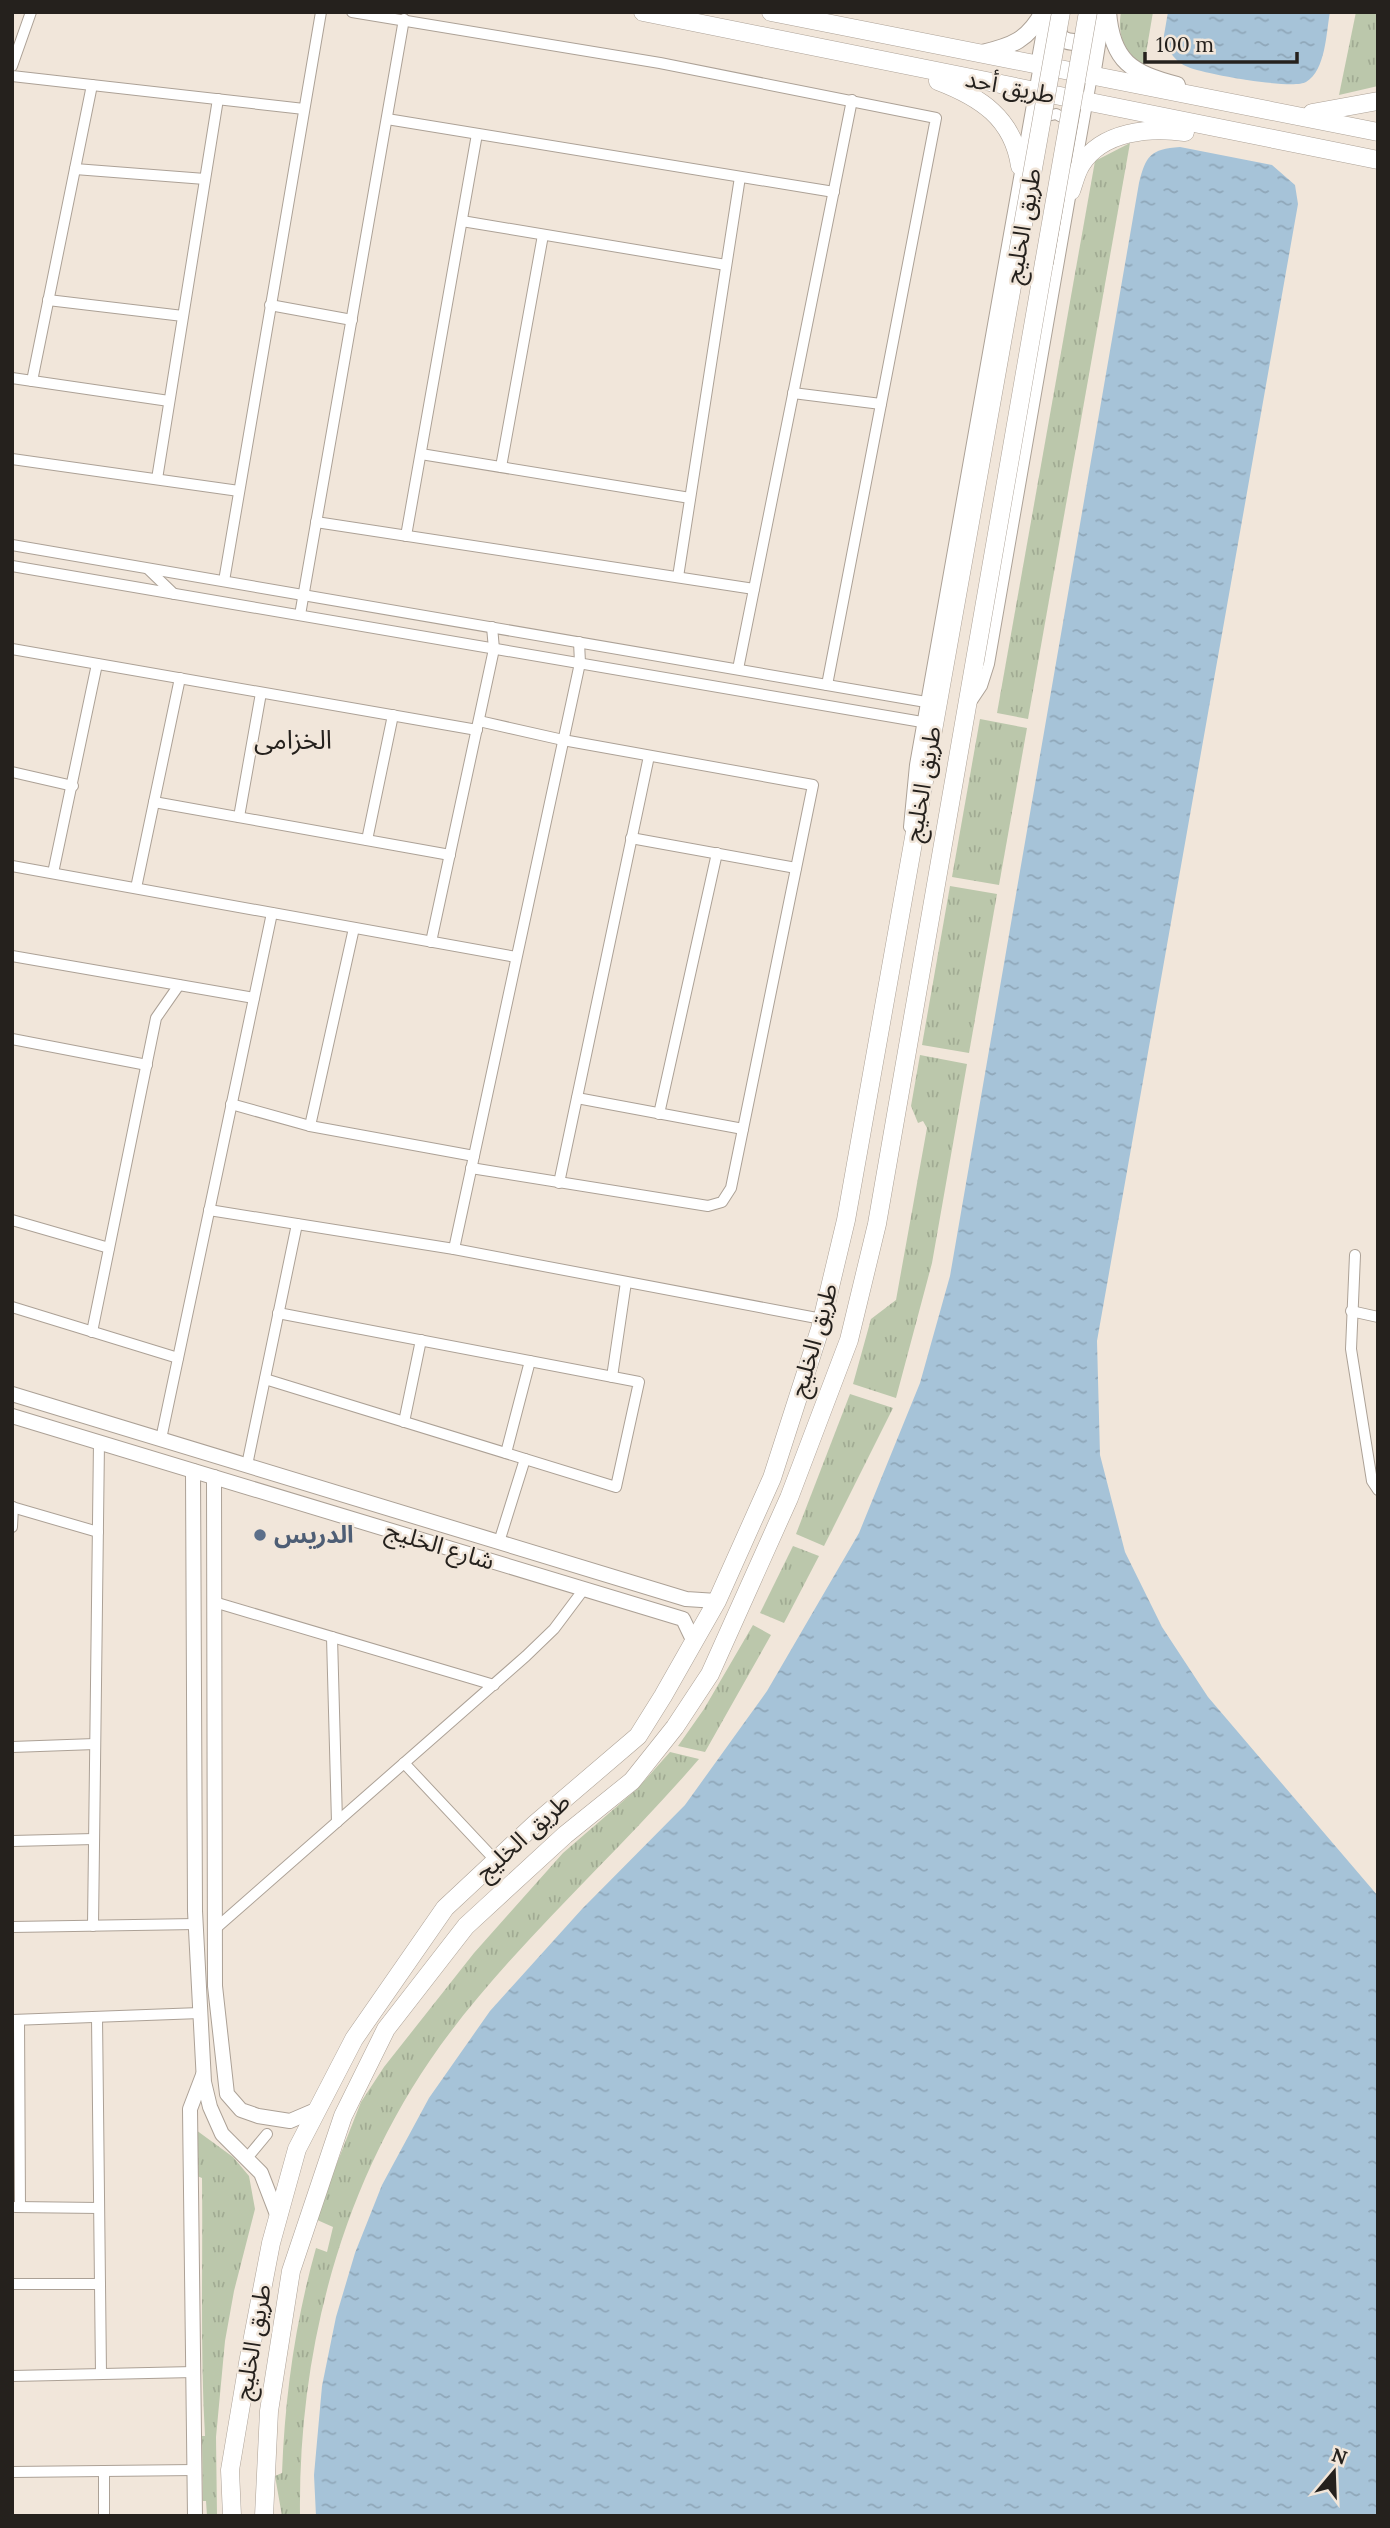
<svg xmlns="http://www.w3.org/2000/svg" width="1390" height="2528" font-family="Lora,'Noto Sans Arabic',serif">
<defs>
<pattern id="grass-tufts" width="24" height="20" patternUnits="userSpaceOnUse" patternTransform="scale(1.75)"><rect width="24" height="20" fill="#bbc7ab"/><path d="M3 7l-1-3M5 7V3M7 7l1-3M15 17l-1-3M17 17v-4M19 17l1-3" fill="none" stroke="#a1ab93"/></pattern>
<pattern id="water-ripples" width="26" height="14" patternUnits="userSpaceOnUse" patternTransform="scale(1.75)"><rect width="26" height="14" fill="#a6c3d8"/><path d="M2 4q2-2 4 0t4 0M15 11q2-2 4 0t4 0" fill="none" stroke="#8fa7b9"/></pattern>
</defs>
<rect width="100%" height="100%" fill="#f1e6da"/>
<g fill="url(#grass-tufts)">
<path d="M 1121,12 L 1153,12 L 1144,65 C 1124,53 1117,35 1121,12 Z"/>
<path d="M 1356,12 L 1378,12 L 1378,86 L 1339,95 Z"/>
<path d="M 1130,143 L 1028,719 L 997,713 L 1095,161 Z"/>
<path d="M 980,719 L 1027,728 L 999,885 L 952,877 Z"/>
<path d="M 950,886 L 997,894 L 969,1053 L 922,1045 Z"/>
<path d="M 920,1055 L 967,1064 L 932,1263 L 896,1398 L 853,1384 L 871,1319 L 896,1300 L 927,1128 L 923,1121 L 918,1123 L 911,1106 Z"/>
<path d="M 850,1394 L 893,1408 L 824,1546 L 796,1534 Z"/>
<path d="M 793,1546 L 819,1556 L 784,1623 L 760,1613 Z"/>
<path d="M 753,1625 L 771,1635 L 705,1752 L 678,1746 L 704,1709 Z"/>
<path d="M 670,1752 L 699,1759 C 616,1856 515,1943 440,2046 C 342,2183 298,2349 300,2516 L 282,2516 L 275,2476 L 282,2473 C 285,2396 295,2323 316,2248 L 327,2252 L 333,2227 L 315,2219 L 361,2102 L 384,2067 L 474,1953 L 563,1853 L 637,1789 Z"/>
<path d="M 196,2130 L 233,2157 L 249,2176 L 255,2209 L 234,2291 L 225,2341 L 216,2437 L 217,2516 L 207,2516 L 206,2501 L 203,2501 L 202,2436 L 205,2436 C 200,2350 203,2264 202,2178 L 197,2176 Z"/>
</g>
<g fill="url(#water-ripples)">
<path d="M 1168,12 L 1330,12 C 1326,33 1326,70 1306,82 C 1293,90 1204,74 1188,67 C 1175,62 1170,52 1163,41 Z"/>
<path d="M 1180,147 L 1272,165 L 1295,185 L 1298,204 L 1097,1341 L 1100,1455 L 1125,1552 L 1162,1627 L 1208,1697 L 1378,1896 L 1378,2516 L 316,2516 L 314,2475 L 322,2386 L 336,2317 L 355,2253 L 382,2185 L 429,2098 L 490,2011 L 582,1909 L 685,1805 L 767,1691 L 859,1533 L 920,1383 L 950,1276 L 1139,183 C 1146,156 1150,149 1180,147 Z"/>
</g>
<g fill="none" stroke-linecap="round" stroke-linejoin="round">
<defs>
<g id="minor">
<path d="M 352,12 L 660,63 L 936,118 L 827,685"/>
<path d="M 12,66 L 31,12"/>
<path d="M 12,76 L 304,109"/>
<path d="M 1039,118 L 1056,114 L 1073,123"/>
<path d="M 387,119 L 834,192"/>
<path d="M 1076,166 L 1092,76"/>
<path d="M 75,169 L 205,179"/>
<path d="M 462,221 L 726,265"/>
<path d="M 48,300 L 183,316"/>
<path d="M 270,305 L 352,320"/>
<path d="M 12,378 L 169,401"/>
<path d="M 32,381 L 92,85"/>
<path d="M 793,393 L 881,404"/>
<path d="M 421,454 L 690,498"/>
<path d="M 12,459 L 239,491"/>
<path d="M 501,467 L 543,235"/>
<path d="M 157,479 L 218,99"/>
<path d="M 316,522 L 754,589"/>
<path d="M 406,536 L 477,134"/>
<path d="M 12,545 L 926,702"/>
<path d="M 12,566 L 922,722"/>
<path d="M 148,569 L 174,594"/>
<path d="M 678,577 L 740,177"/>
<path d="M 224,581 L 321,12"/>
<path d="M 300,615 L 404,19"/>
<path d="M 12,649 L 477,730"/>
<path d="M 738,669 L 852,100"/>
<path d="M 972,701 L 982,686 L 989,664 L 1072,186"/>
<path d="M 12,772 L 73,786"/>
<path d="M 154,802 L 450,855"/>
<path d="M 239,817 L 261,693"/>
<path d="M 909,827 L 915,765 L 1039,65"/>
<path d="M 631,838 L 796,868"/>
<path d="M 367,840 L 393,715"/>
<path d="M 12,866 L 516,957"/>
<path d="M 53,873 L 97,664"/>
<path d="M 136,888 L 180,678"/>
<path d="M 354,928 L 310,1126 L 474,1156"/>
<path d="M 431,942 L 494,649 L 492,627"/>
<path d="M 12,956 L 254,998"/>
<path d="M 12,1039 L 147,1065"/>
<path d="M 577,1098 L 743,1129"/>
<path d="M 231,1104 L 310,1126"/>
<path d="M 659,1114 L 717,853"/>
<path d="M 471,1168 L 708,1206 L 722,1202 L 731,1188 L 813,785 L 563,740 L 479,721"/>
<path d="M 559,1183 L 649,756"/>
<path d="M 209,1210 L 454,1249 L 822,1319"/>
<path d="M 12,1220 L 109,1248"/>
<path d="M 454,1249 L 580,663 L 579,642"/>
<path d="M 1355,1255 L 1351,1349 L 1372,1481 L 1378,1490"/>
<path d="M 12,1307 L 178,1358"/>
<path d="M 1351,1311 L 1378,1317"/>
<path d="M 92,1332 L 156,1018 L 179,985"/>
<path d="M 612,1377 L 626,1282"/>
<path d="M 265,1379 L 616,1487 L 639,1382 L 278,1313"/>
<path d="M 404,1422 L 421,1340"/>
<path d="M 161,1439 L 272,913"/>
<path d="M 506,1453 L 530,1361"/>
<path d="M 247,1465 L 297,1224"/>
<path d="M 12,1507 L 98,1532"/>
<path d="M 12,1527 L 13,1507"/>
<path d="M 499,1542 L 525,1459"/>
<path d="M 214,1602 L 494,1685"/>
<path d="M 332,1637 L 337,1822"/>
<path d="M 12,1747 L 95,1744"/>
<path d="M 404,1763 L 496,1861"/>
<path d="M 12,1841 L 94,1839"/>
<path d="M 93,1926 L 99,1442"/>
<path d="M 12,1927 L 196,1924"/>
<path d="M 215,1929 L 526,1656 L 554,1629 L 584,1589"/>
<path d="M 97,2017 L 101,2374"/>
<path d="M 12,2020 L 200,2013"/>
<path d="M 19,2020 L 20,2207"/>
<path d="M 247,2158 L 267,2134"/>
<path d="M 15,2207 L 99,2208"/>
<path d="M 12,2284 L 100,2284"/>
<path d="M 12,2376 L 194,2372"/>
<path d="M 104,2471 L 104,2516"/>
<path d="M 12,2472 L 195,2470"/>
</g>
<g id="tertiary">
<path d="M 12,1394 L 686,1599 L 717,1601"/>
<path d="M 12,1416 L 683,1619 L 694,1642"/>
<path d="M 193,1471 L 195,1911 L 204,2082 L 210,2107 L 222,2134 L 261,2173 L 278,2217"/>
<path d="M 214,1477 L 215,1986 L 227,2094 L 241,2110 L 258,2116 L 290,2121 L 318,2109"/>
<path d="M 195,2516 L 190,2109 L 203,2075"/>
</g>
<g id="secondary">
<path d="M 1108,12 C 1112,62 1132,73 1177,85"/>
<path d="M 1054,25 L 1062,39 C 1085,49 1093,33 1102,14"/>
<path d="M 982,53 C 1012,46 1028,40 1043,12"/>
<path d="M 1039,65 L 1048,15"/>
<path d="M 1092,76 L 1100,26"/>
</g>
<g id="primary">
<path d="M 643,12 L 1378,160"/>
<path d="M 771,12 L 1378,132"/>
<path d="M 938,81 C 980,97 1013,118 1020,166"/>
<path d="M 1312,113 L 1378,101"/>
<path d="M 1071,191 C 1074,183 1076,173 1081,165 C 1102,131 1150,127 1185,132"/>
<path d="M 232,2516 L 230,2470 L 248,2363 L 271,2243 L 297,2149 L 354,2039 L 445,1908 L 535,1824 L 638,1736 L 663,1696 L 717,1601 L 772,1478 L 820,1329 L 846,1220 L 1017,258"/>
<path d="M 264,2516 L 269,2411 L 291,2271 L 343,2116 L 386,2029 L 466,1926 L 565,1835 L 632,1781 L 675,1727 L 710,1674 L 789,1498 L 849,1340 L 877,1224 L 1044,263"/>
</g>
</defs>
<use href="#minor" stroke="#aca196" stroke-width="12"/>
<use href="#tertiary" stroke="#aca196" stroke-width="16"/>
<use href="#secondary" stroke="#aca196" stroke-width="18"/>
<use href="#primary" stroke="#aca196" stroke-width="19"/>
<use href="#minor" stroke="#fff" stroke-width="10"/>
<use href="#tertiary" stroke="#fff" stroke-width="14"/>
<use href="#secondary" stroke="#fff" stroke-width="16"/>
<use href="#primary" stroke="#fff" stroke-width="18"/>
<defs>
<g id="primary-bridge">
<path d="M 1017,258 L 1061,12"/>
<path d="M 1044,263 L 1088,12"/>
</g>
</defs>
<use href="#primary-bridge" stroke="#aca196" stroke-width="19" stroke-linecap="butt"/>
<use href="#primary-bridge" stroke="#fff" stroke-width="18"/>
</g>
<circle fill="#5c6f8a" stroke="#f1e6da" stroke-width="2.5" cx="260" cy="1535" r="7"/>
<g text-anchor="middle" stroke-width="5" stroke-linejoin="round" paint-order="stroke">
<g font-size="24" fill="#25211d" stroke="#f1e6da">
<text transform="translate(1010 87) rotate(11)" y="8">طريق أحد</text>
<text transform="translate(1023 226) rotate(-80)" y="8">طريق الخليج</text>
<text transform="translate(923 784) rotate(-80)" y="8">طريق الخليج</text>
<text transform="translate(814 1340) rotate(-74)" y="8">طريق الخليج</text>
<text transform="translate(440 1546) rotate(17)" y="8">شارع الخليج</text>
<text transform="translate(523 1837) rotate(-42)" y="8">طريق الخليج</text>
<text transform="translate(253 2342) rotate(-80)" y="8">طريق الخليج</text>
</g>
<g font-size="24" font-weight="bold" fill="#4e5e75" stroke="#f1e6da" text-anchor="start">
<text x="274" y="1543">الدريس</text>
</g>
<g font-size="26" fill="#25211d" stroke="#f1e6da">
<text x="293" y="749">الخزامى</text>
</g>
</g>
<rect width="1390" height="2528" fill="none" stroke="#25211d" stroke-width="28"/>
<g transform="translate(1334 2472) rotate(19)" stroke="#f1e6da" stroke-width="5" paint-order="stroke">
<path d="M0-5L12 26L0 18L-12 26Z" fill="#25211d"/>
<text y="-10" font-size="19" font-weight="bold" text-anchor="middle" fill="#25211d">N</text>
</g>
<path d="M1145 52v10h152v-10" fill="none" stroke="#25211d" stroke-width="3.5"/>
<text x="1156" y="52" font-size="21" fill="#25211d" stroke="#f1e6da" stroke-width="5" paint-order="stroke">100 m</text>
</svg>
